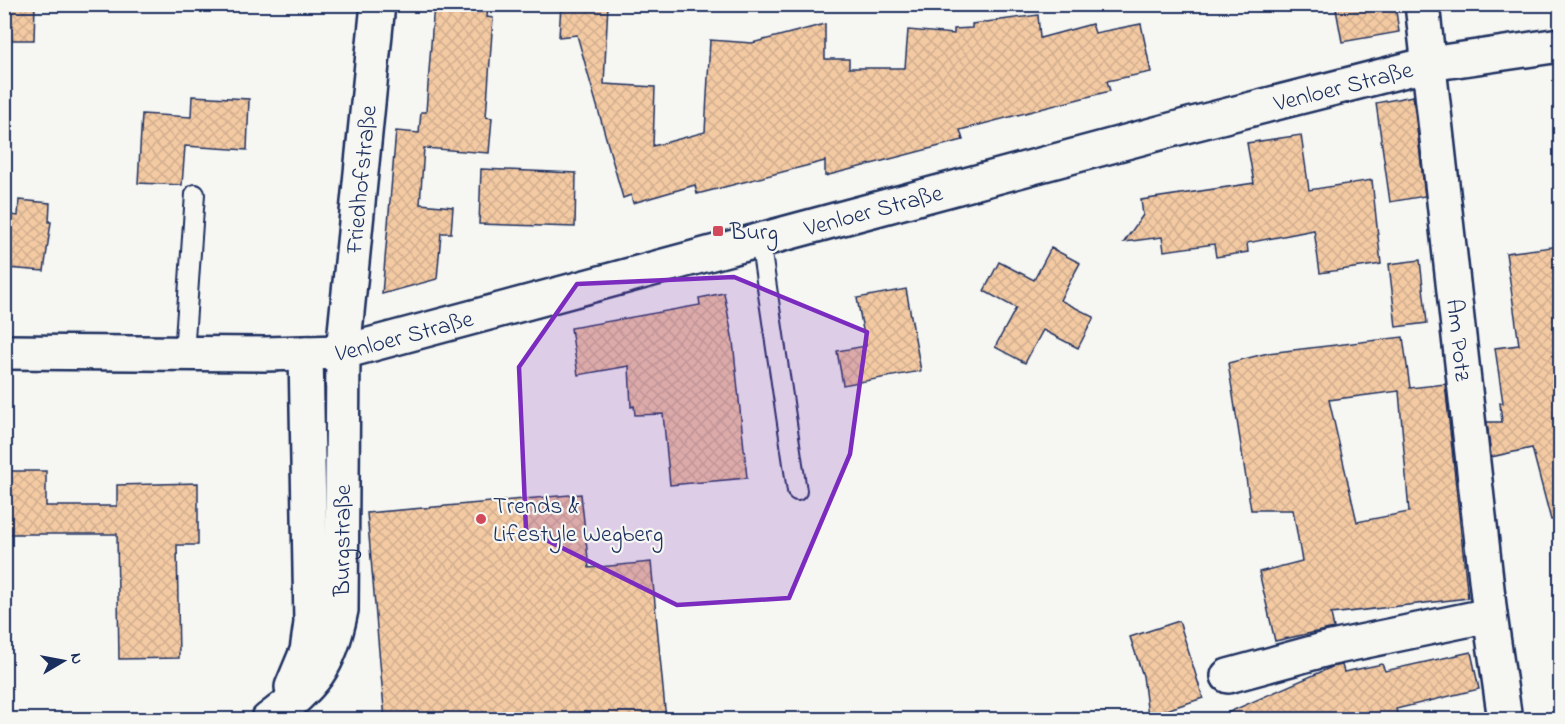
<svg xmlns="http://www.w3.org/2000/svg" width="1565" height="724" font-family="'Indie Flower',sans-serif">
<defs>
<pattern id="building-cross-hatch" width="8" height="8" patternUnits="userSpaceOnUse" patternTransform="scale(1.5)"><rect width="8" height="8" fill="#f4caa3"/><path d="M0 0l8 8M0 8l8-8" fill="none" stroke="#d1ae8f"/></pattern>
</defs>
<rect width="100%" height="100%" fill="#f6f6f2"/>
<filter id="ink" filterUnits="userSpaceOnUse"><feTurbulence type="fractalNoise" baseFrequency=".0167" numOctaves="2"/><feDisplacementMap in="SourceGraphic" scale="12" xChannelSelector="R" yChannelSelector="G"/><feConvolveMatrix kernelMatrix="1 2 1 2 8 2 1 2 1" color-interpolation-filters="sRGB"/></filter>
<g filter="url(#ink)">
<g fill="url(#building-cross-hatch)" stroke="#1b2f5e" stroke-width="1.5" fill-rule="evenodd">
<path d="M 4,4 L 35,4 L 34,40 L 4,40 Z"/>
<path d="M 434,4 L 488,4 L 487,17 L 493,18 L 486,117 L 492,118 L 489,153 L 424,148 L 420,204 L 453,207 L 451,233 L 441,233 L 437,279 L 382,294 L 396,131 L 419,133 L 421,112 L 426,112 Z"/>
<path d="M 561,4 L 608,4 L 604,84 L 655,87 L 653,146 L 705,132 L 710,40 L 752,43 L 825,24 L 825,59 L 849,59 L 849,68 L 905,68 L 908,30 L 954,34 L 954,29 L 972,28 L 972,24 L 1038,15 L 1040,38 L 1092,24 L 1095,33 L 1141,24 L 1151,72 L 1107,81 L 1110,91 L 960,130 L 963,140 L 825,176 L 825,161 L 697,194 L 695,185 L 633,203 L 631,195 L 623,198 L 577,35 L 559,37 Z"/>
<path d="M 1335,4 L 1395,4 L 1399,32 L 1342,42 Z"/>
<path d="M 192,96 L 249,99 L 247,150 L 185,146 L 182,185 L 138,183 L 142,114 L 191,117 Z"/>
<path d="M 1413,96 L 1425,196 L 1390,202 L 1376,103 Z"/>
<path d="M 1301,135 L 1309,190 L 1372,180 L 1381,264 L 1320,273 L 1314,230 L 1247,243 L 1248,252 L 1216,257 L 1214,244 L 1164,251 L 1162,237 L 1124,242 L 1143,215 L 1141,200 L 1254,183 L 1247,143 Z"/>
<path d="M 481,169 L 576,173 L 575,227 L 479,224 Z"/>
<path d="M 19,200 L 50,203 L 49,222 L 51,222 L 44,271 L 7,268 L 8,263 L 4,263 L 4,214 L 18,216 Z"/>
<path d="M 1560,246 L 1560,519 L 1551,520 L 1532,448 L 1491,457 L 1487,422 L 1502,422 L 1500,403 L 1503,403 L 1495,348 L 1519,345 L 1506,253 Z"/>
<path d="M 1051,248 L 1080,263 L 1060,300 L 1094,317 L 1078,348 L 1043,330 L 1025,363 L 995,347 L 1016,308 L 984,291 L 999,262 L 1034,280 Z"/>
<path d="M 1420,260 L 1427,323 L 1396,327 L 1389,264 Z"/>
<path d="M 906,289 L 921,371 L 843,385 L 837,351 L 866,346 L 857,298 Z"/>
<path d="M 724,293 L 733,341 L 747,478 L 670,485 L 663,414 L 635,415 L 634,406 L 631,407 L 629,366 L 578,375 L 571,328 L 700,305 L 699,298 Z"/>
<path d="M 1403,337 L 1410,388 L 1445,384 L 1468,598 L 1331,614 L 1334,628 L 1275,641 L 1259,572 L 1302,561 L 1293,510 L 1251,510 L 1228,363 L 1268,353 ZM 1399,391 L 1409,512 L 1357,522 L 1329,400 Z"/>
<path d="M 4,471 L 46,471 L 46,506 L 117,506 L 117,485 L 198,483 L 198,545 L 177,545 L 179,658 L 119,659 L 117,534 L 4,534 Z"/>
<path d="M 581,494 L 589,568 L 651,562 L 666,720 L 385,720 L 367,513 Z"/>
<path d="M 1179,621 L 1203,698 L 1148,716 L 1143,676 L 1130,637 Z"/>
<path d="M 1471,652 L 1479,689 L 1396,709 L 1399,720 L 1211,720 L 1332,667 L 1342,665 L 1344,672 L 1382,664 L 1385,671 Z"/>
</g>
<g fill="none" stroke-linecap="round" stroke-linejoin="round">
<defs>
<g id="lane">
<path d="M 760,240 L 797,491"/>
<path d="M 184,354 L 195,194"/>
</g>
<g id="street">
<path id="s1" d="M 1422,4 L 1490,615 L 1505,720"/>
<path id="s2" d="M 4,352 L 264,354 L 343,352 L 1193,124 L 1429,64 L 1560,45"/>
<path d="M 1228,676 L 1327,649 L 1490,615"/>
<path d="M 292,687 L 307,651 L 311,623 L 306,353"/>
<path id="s3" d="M 268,720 C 314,685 330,668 341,610 L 343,352 L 378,4"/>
</g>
</defs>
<use href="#lane" stroke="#1b2f5e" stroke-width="22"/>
<use href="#street" stroke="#1b2f5e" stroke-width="38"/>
<use href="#lane" stroke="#f6f6f2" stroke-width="18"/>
<use href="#street" stroke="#f6f6f2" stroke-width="33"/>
</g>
</g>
<path fill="#7b2cbf" fill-opacity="0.2" stroke="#7b2cbf" stroke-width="4.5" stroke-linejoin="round" d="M 734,277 L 867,332 L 850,454 L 789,598 L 677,605 L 526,530 L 519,367 L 577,284 Z"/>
<g fill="#d1495b" stroke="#f6f6f2" stroke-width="2">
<rect x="712" y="225" width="12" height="12" rx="3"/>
<circle cx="481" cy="519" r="6"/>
</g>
<g text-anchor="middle" stroke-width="4.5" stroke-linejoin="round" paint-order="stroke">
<g font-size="24" fill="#1b2f5e" stroke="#f6f6f2">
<text dy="8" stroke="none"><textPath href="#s2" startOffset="1374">Venloer Straße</textPath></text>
<text dy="8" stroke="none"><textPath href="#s3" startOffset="568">Friedhofstraße</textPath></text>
<text dy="8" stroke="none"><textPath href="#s2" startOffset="888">Venloer Straße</textPath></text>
<text dy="8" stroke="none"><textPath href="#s2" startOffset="402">Venloer Straße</textPath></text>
<text dy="8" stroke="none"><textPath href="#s1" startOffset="338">Am Potz</textPath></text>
<text dy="8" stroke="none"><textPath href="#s3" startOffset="206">Burgstraße</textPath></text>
</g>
<g font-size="24" fill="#1b2f5e" stroke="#f6f6f2" text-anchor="start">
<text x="730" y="239">Burg</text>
<text x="493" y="513">Trends &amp;<tspan x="493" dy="28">Lifestyle Wegberg</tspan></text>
</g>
</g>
<rect width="1565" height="724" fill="none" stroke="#f6f6f2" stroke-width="24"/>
<rect x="12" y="12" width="1541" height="700" fill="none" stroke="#1b2f5e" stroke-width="2" filter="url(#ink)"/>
<g transform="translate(63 661) rotate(80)" stroke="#f6f6f2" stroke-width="4.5" paint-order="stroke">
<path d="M0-4.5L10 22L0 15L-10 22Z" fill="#1b2f5e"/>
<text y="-9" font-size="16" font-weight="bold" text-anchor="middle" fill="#1b2f5e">N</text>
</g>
</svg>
